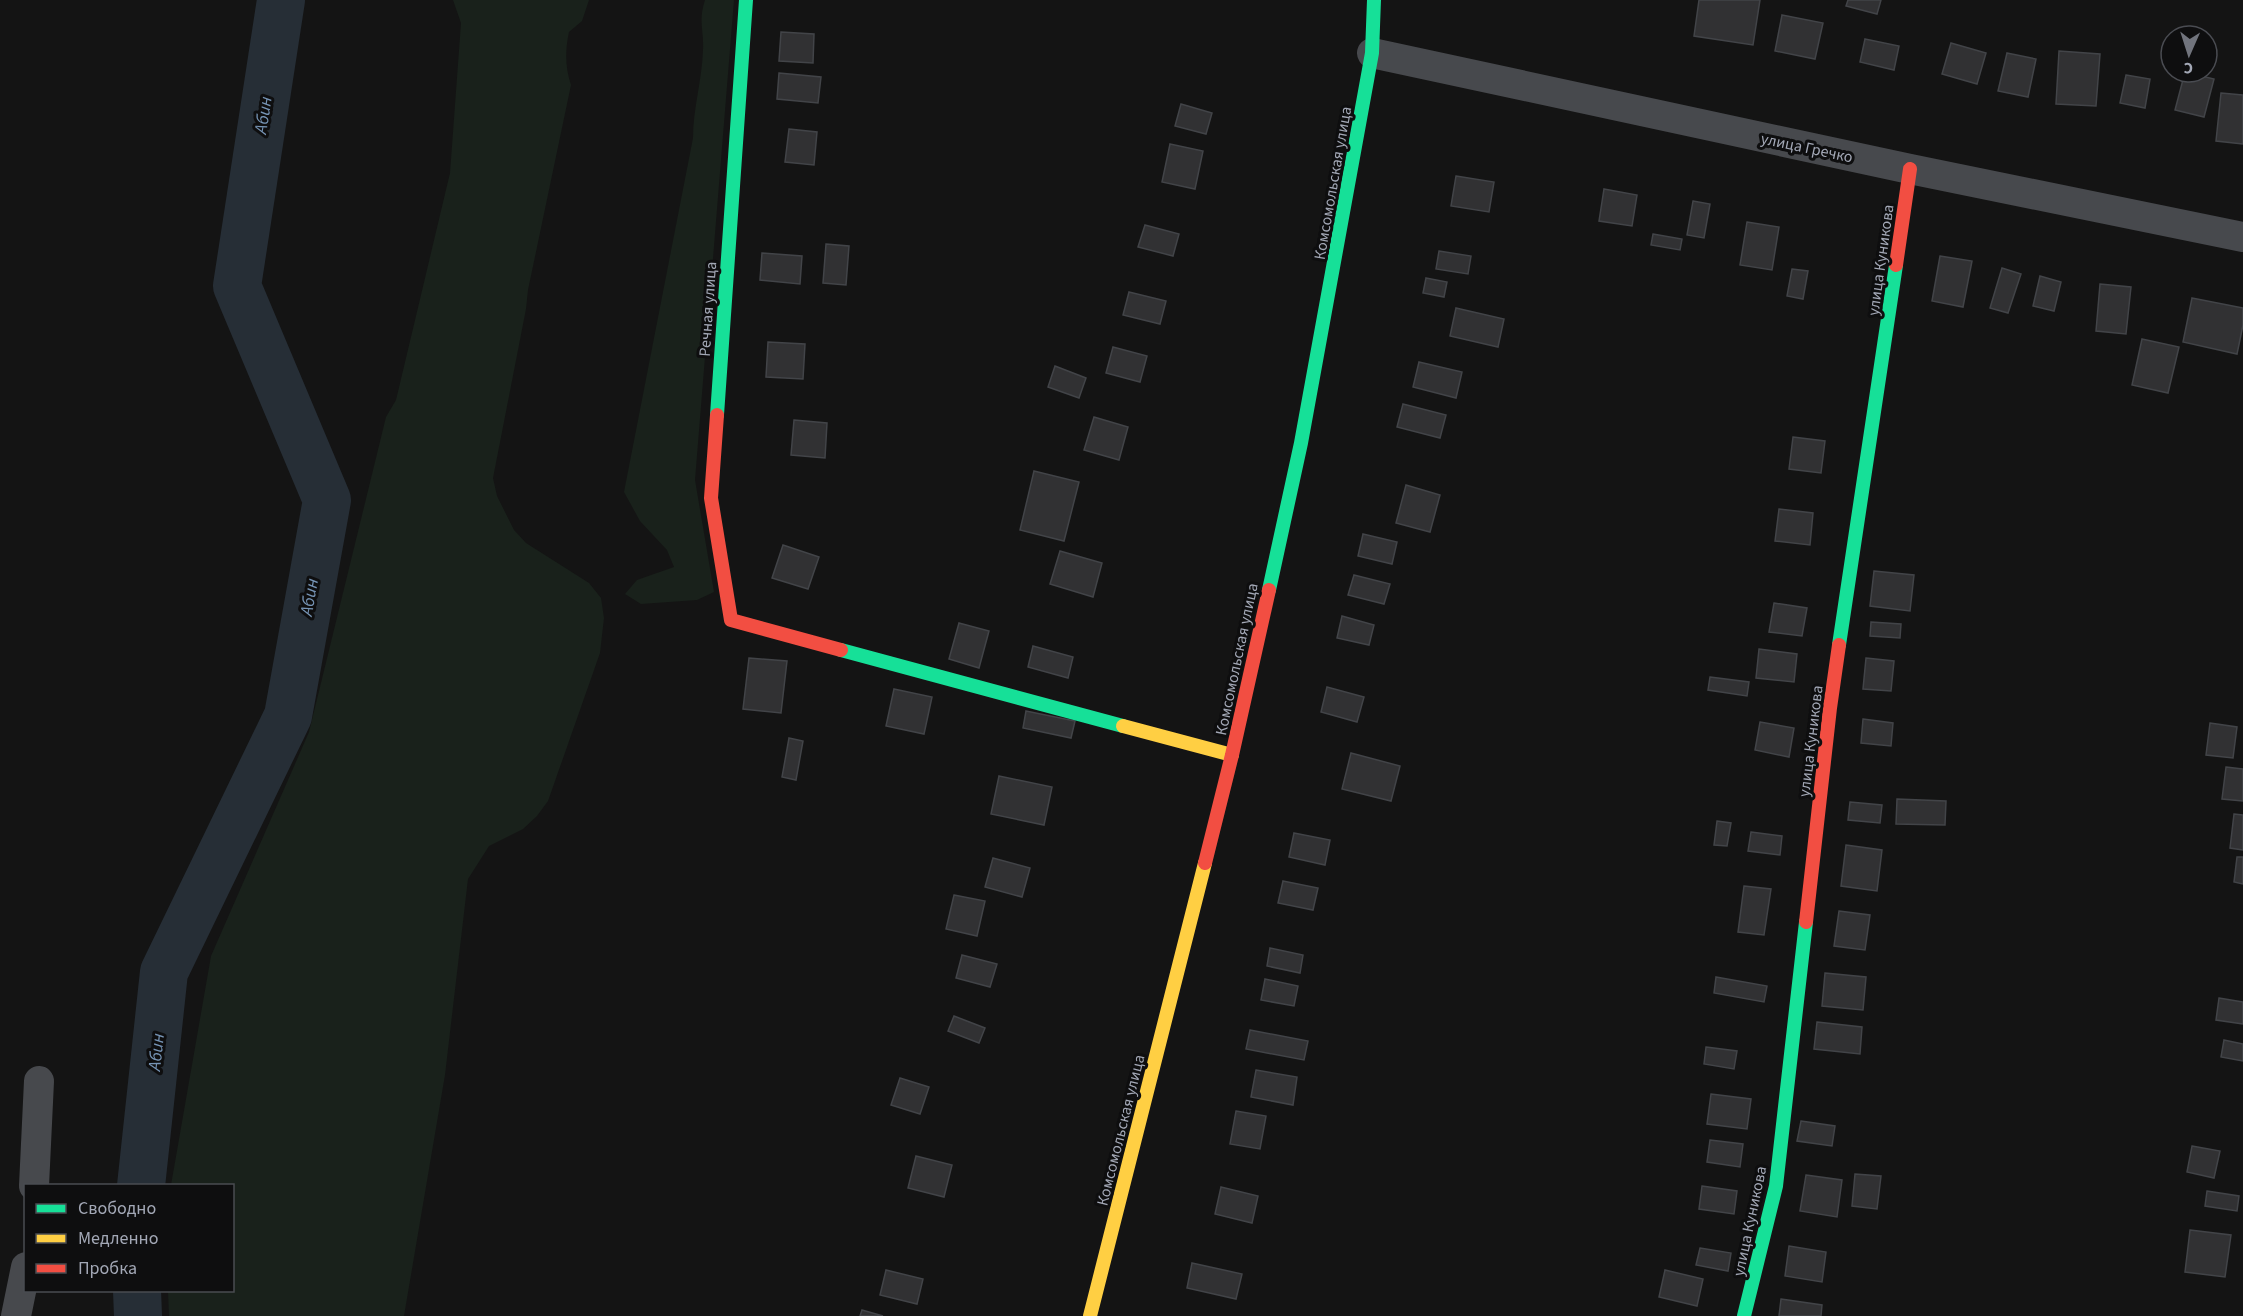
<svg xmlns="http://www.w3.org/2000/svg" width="2243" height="1316" font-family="'Source Sans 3',sans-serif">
<rect width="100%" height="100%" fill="#141414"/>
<g fill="#19211b">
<path d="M 453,0 L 589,0 L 582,21 L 569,32 C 565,51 565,66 571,85 L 528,290 L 526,309 L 493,478 L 497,496 L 514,530 L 526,543 L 589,583 L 601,598 L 604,618 L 600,653 L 548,801 L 537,816 L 523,829 L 489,846 L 468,879 L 445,1075 L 404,1316 L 169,1316 L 168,1291 L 232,1290 L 232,1186 L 171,1185 L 211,956 L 309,732 L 386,417 L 396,400 L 450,173 L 461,23 Z"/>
<path d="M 705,0 L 734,0 L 695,480 L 714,592 L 697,600 L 641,604 L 625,594 L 637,580 L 674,567 L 667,550 L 640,521 L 624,492 L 693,138 C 693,109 702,80 703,50 C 704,30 698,21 705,0 Z"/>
</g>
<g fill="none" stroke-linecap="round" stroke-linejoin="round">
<g stroke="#262e36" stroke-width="48">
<path d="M 141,1186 L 164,972 L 288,716 L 327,500 L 237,286 L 281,0"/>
<path d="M 137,1290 L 138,1316"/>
</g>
</g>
<g fill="#313133" stroke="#424448" stroke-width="1.5">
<path d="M 1699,0 L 1760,0 L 1753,45 L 1694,36 Z"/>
<path d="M 1848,0 L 1881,0 L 1877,14 L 1846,6 Z"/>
<path d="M 1782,15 L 1823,23 L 1815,59 L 1775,51 Z"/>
<path d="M 781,32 L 814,34 L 813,63 L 779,61 Z"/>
<path d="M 1865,39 L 1899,46 L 1894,70 L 1860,62 Z"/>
<path d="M 1951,43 L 1986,53 L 1977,84 L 1942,74 Z"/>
<path d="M 2059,51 L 2100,54 L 2096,106 L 2056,104 Z"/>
<path d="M 2007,53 L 2036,59 L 2028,97 L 1998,91 Z"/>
<path d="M 2185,72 L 2214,79 L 2204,117 L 2175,110 Z"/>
<path d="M 779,73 L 821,77 L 818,103 L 777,99 Z"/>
<path d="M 2126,75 L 2150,79 L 2145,108 L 2120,103 Z"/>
<path d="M 2221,93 L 2243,95 L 2243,144 L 2216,141 Z"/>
<path d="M 1181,104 L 1212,113 L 1206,134 L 1175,126 Z"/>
<path d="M 789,129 L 817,132 L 814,165 L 785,162 Z"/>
<path d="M 1170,144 L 1203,151 L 1195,189 L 1162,182 Z"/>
<path d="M 1456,176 L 1494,182 L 1489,212 L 1451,206 Z"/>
<path d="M 1604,189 L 1637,195 L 1632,226 L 1599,221 Z"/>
<path d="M 1693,201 L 1710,204 L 1704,238 L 1687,235 Z"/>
<path d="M 1747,222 L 1779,227 L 1772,270 L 1740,265 Z"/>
<path d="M 1145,225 L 1179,234 L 1173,256 L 1138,247 Z"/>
<path d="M 1653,234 L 1682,239 L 1680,250 L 1651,245 Z"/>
<path d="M 826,244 L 849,246 L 846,285 L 823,283 Z"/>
<path d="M 1439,251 L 1471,256 L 1468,274 L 1436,269 Z"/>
<path d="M 762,253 L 802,256 L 800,284 L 760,280 Z"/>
<path d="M 1940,256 L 1972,261 L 1963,307 L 1932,301 Z"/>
<path d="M 2002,268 L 2021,274 L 2008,313 L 1990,308 Z"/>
<path d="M 1792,269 L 1808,271 L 1803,299 L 1787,296 Z"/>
<path d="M 2040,276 L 2061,282 L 2054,311 L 2033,306 Z"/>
<path d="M 1426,278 L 1447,282 L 1444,297 L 1423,293 Z"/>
<path d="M 2100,284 L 2131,287 L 2126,334 L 2096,331 Z"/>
<path d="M 1129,292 L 1166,301 L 1160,324 L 1123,315 Z"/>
<path d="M 2192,298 L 2243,308 L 2243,325 L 2237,354 L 2183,342 Z"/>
<path d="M 1456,308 L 1504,319 L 1498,347 L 1450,336 Z"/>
<path d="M 2142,339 L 2179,347 L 2168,393 L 2132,385 Z"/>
<path d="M 768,342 L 805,344 L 803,379 L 766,377 Z"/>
<path d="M 1113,347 L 1147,356 L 1140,382 L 1106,373 Z"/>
<path d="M 1419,362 L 1462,372 L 1456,398 L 1413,387 Z"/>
<path d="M 1055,366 L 1086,378 L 1079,398 L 1048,387 Z"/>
<path d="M 1403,404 L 1446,415 L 1440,438 L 1397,427 Z"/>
<path d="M 1094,417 L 1128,427 L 1119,460 L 1084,450 Z"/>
<path d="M 794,420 L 827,423 L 825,458 L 791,455 Z"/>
<path d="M 1793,437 L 1825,441 L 1821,473 L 1789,469 Z"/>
<path d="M 1034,471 L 1079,482 L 1064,541 L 1020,530 Z"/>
<path d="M 1406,485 L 1440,495 L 1430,532 L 1396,523 Z"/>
<path d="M 1779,509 L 1813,513 L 1810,545 L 1775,541 Z"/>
<path d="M 1363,534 L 1397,542 L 1392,564 L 1358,556 Z"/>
<path d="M 783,545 L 819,557 L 808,589 L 772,578 Z"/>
<path d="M 1060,551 L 1102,563 L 1093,597 L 1050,584 Z"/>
<path d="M 1874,571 L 1914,575 L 1910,611 L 1870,606 Z"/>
<path d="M 1354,575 L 1390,584 L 1384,604 L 1348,595 Z"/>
<path d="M 1774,603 L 1807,608 L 1802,636 L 1769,632 Z"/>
<path d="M 1342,616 L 1374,625 L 1369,645 L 1337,638 Z"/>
<path d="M 1871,622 L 1901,624 L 1900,638 L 1870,636 Z"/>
<path d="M 959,623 L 989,631 L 979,668 L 949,659 Z"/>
<path d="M 1033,646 L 1073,657 L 1068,678 L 1028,667 Z"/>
<path d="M 1759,649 L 1797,654 L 1794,682 L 1756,678 Z"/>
<path d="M 749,658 L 787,661 L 781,713 L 743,709 Z"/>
<path d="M 1866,658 L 1894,661 L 1891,691 L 1863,689 Z"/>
<path d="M 1710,677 L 1749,682 L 1747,696 L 1708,690 Z"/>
<path d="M 1327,687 L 1364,697 L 1357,722 L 1321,712 Z"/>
<path d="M 894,689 L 932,697 L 924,734 L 886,726 Z"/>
<path d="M 1026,711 L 1075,721 L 1071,738 L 1023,728 Z"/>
<path d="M 1863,719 L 1893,723 L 1891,746 L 1861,743 Z"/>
<path d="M 1760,722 L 1794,728 L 1789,757 L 1755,750 Z"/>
<path d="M 2210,723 L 2237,727 L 2233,758 L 2206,755 Z"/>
<path d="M 789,738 L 803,741 L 796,780 L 782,777 Z"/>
<path d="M 1351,753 L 1400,766 L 1391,801 L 1342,789 Z"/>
<path d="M 2226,767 L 2243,769 L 2243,801 L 2222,799 Z"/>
<path d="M 999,776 L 1052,787 L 1044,825 L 991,814 Z"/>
<path d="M 1897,799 L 1946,801 L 1945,825 L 1896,824 Z"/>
<path d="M 1850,802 L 1882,805 L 1880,823 L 1848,820 Z"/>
<path d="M 2234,814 L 2243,815 L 2243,850 L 2230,848 Z"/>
<path d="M 1717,821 L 1731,823 L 1727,846 L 1714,845 Z"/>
<path d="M 1751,832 L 1782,836 L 1780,855 L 1748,851 Z"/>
<path d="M 1294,833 L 1330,840 L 1325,865 L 1289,857 Z"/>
<path d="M 1846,845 L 1882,850 L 1877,891 L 1841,886 Z"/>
<path d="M 2237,857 L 2243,857 L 2243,884 L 2234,882 Z"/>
<path d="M 993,858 L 1030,868 L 1022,897 L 985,887 Z"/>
<path d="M 1283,881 L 1318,888 L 1313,910 L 1278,903 Z"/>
<path d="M 1744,886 L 1771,889 L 1764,935 L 1738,932 Z"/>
<path d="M 954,895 L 985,901 L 977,936 L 946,929 Z"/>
<path d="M 1839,911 L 1870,915 L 1865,950 L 1834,946 Z"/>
<path d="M 1270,948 L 1303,955 L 1300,973 L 1267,966 Z"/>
<path d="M 962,955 L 997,964 L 990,987 L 956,978 Z"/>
<path d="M 1825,973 L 1866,977 L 1863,1010 L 1822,1006 Z"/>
<path d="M 1716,977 L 1767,986 L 1764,1002 L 1714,993 Z"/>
<path d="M 1265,979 L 1298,986 L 1294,1006 L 1261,1000 Z"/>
<path d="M 2219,998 L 2243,1002 L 2243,1024 L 2216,1020 Z"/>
<path d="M 954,1016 L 985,1028 L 979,1043 L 948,1031 Z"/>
<path d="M 1817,1022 L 1862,1027 L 1860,1054 L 1814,1049 Z"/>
<path d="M 1250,1030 L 1308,1041 L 1304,1060 L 1246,1049 Z"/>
<path d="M 2224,1040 L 2243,1044 L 2243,1061 L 2221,1057 Z"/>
<path d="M 1706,1047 L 1737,1051 L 1734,1069 L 1704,1064 Z"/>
<path d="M 1256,1070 L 1297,1077 L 1293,1105 L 1251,1097 Z"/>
<path d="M 900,1078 L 929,1087 L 920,1114 L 891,1105 Z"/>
<path d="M 1711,1094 L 1751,1099 L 1747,1129 L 1707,1124 Z"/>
<path d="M 1236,1111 L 1266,1116 L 1260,1149 L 1230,1144 Z"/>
<path d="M 1801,1121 L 1835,1126 L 1832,1146 L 1797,1141 Z"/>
<path d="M 1710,1140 L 1743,1144 L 1740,1167 L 1707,1162 Z"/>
<path d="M 2192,1146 L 2220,1151 L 2214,1178 L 2187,1172 Z"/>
<path d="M 916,1156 L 952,1165 L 944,1197 L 908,1188 Z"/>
<path d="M 1855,1174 L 1881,1176 L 1877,1209 L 1852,1206 Z"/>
<path d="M 1806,1175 L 1842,1180 L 1837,1217 L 1800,1211 Z"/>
<path d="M 1702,1186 L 1737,1191 L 1734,1214 L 1699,1209 Z"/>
<path d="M 1221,1187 L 1258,1196 L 1252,1223 L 1215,1214 Z"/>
<path d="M 2207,1191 L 2239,1196 L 2237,1211 L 2205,1206 Z"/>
<path d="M 2190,1230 L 2231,1235 L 2225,1277 L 2185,1272 Z"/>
<path d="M 1789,1246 L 1826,1252 L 1822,1282 L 1785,1276 Z"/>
<path d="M 1700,1248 L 1731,1253 L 1728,1271 L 1696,1265 Z"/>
<path d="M 1192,1263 L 1242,1274 L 1236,1299 L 1187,1288 Z"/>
<path d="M 886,1270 L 923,1279 L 917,1304 L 880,1295 Z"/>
<path d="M 1665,1270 L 1703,1279 L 1697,1306 L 1659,1297 Z"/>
<path d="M 1781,1299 L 1822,1305 L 1821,1316 L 1779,1316 Z"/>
<path d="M 862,1310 L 883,1316 L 860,1316 Z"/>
</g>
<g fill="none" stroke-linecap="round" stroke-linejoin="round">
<g stroke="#47494d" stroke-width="30">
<path d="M 1372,53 L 1910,169 L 2243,237"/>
<path d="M 34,1186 L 39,1081"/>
<path d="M 16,1316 L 26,1267"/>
</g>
<g stroke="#16e098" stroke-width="14">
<path d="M 717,415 L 746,0"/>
<path d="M 1269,590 L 1301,443 L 1372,53 L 1374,0"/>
<path d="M 1839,645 L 1896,265"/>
<path d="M 841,650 L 1123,726"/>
<path d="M 1744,1316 L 1776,1186 L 1806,922"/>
</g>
<g stroke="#ffcf43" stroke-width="14">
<path d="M 1123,726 L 1232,755"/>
<path d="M 1090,1316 L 1205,863"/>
</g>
<g stroke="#f24e42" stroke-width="14">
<path d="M 1896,265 L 1910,169"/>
<path d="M 717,415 L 711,498 L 731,620 L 841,650"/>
<path d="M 1205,863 L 1232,755 L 1269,590"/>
<path d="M 1806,922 L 1830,708 L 1839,645"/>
</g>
</g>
<g text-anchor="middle" stroke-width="6" stroke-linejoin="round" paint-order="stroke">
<g font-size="16" fill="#a3a8b6" stroke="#0e0e0f">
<text transform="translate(1807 147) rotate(12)" y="6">улица Гречко</text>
<text transform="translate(1332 183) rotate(-80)" y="6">Комсомольская улица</text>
<text transform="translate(1880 260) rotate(-82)" y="6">улица Куникова</text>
<text transform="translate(707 309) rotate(-86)" y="6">Речная улица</text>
<text transform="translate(1236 659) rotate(-78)" y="6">Комсомольская улица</text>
<text transform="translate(1810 741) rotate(-83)" y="6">улица Куникова</text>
<text transform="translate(1120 1130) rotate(-76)" y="6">Комсомольская улица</text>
<text transform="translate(1749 1221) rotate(-78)" y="6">улица Куникова</text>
</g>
<g font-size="18" font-style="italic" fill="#7694b5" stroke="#0e0e0f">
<text transform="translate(263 115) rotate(-81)" y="6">Абин</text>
<text transform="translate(309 597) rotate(-80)" y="6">Абин</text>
<text transform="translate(156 1052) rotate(-84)" y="6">Абин</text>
</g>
</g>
<rect x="24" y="1184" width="210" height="108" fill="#0e0e0f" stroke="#4a4c52" stroke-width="1.5"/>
<rect x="36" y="1204" width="30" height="9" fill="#16e098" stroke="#4a4c52" stroke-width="1.5"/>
<text x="78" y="1214" font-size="18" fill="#a3a8b6">Свободно</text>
<rect x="36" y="1234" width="30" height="9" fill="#ffcf43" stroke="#4a4c52" stroke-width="1.5"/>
<text x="78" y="1244" font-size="18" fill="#a3a8b6">Медленно</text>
<rect x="36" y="1264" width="30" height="9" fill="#f24e42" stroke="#4a4c52" stroke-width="1.5"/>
<text x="78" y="1274" font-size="18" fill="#a3a8b6">Пробка</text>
<g transform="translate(2189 54) rotate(183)"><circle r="28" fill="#0e0e0f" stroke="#4a4c52" stroke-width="1.5"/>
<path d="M0-4.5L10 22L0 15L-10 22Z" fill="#71747d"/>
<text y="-9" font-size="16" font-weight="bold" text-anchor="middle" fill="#a3a8b6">С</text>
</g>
</svg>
